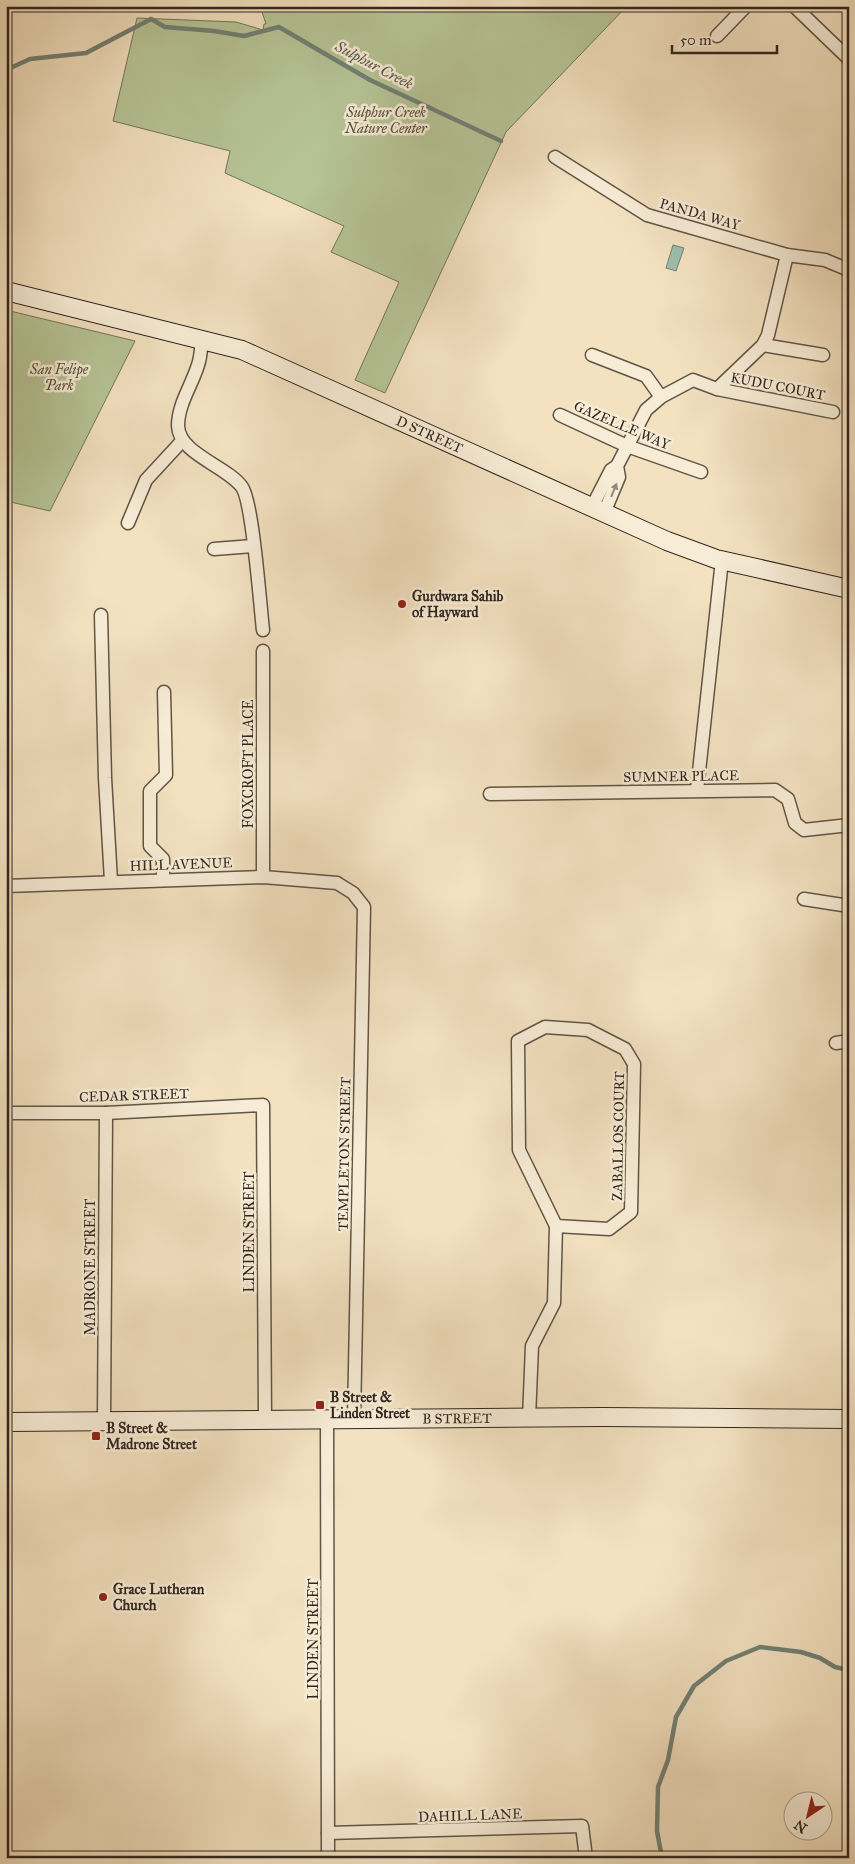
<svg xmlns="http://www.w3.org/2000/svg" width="855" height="1864" font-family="'IM FELL Great Primer',serif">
<rect width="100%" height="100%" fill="#f3e1c0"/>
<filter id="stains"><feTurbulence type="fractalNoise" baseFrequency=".004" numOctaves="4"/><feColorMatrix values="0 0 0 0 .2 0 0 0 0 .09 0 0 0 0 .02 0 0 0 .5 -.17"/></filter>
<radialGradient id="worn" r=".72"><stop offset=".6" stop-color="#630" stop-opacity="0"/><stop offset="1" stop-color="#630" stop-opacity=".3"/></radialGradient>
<g fill="#b6c496" stroke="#73755a">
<path d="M 260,6 L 627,6 L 506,132 L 385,393 L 355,380 L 399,282 L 331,252 L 344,226 L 225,173 L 230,151 L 113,121 L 137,18 L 236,22 L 263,30 L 264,24 L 266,24 Z"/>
<path d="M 6,310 L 135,341 L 50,511 L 6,501 Z"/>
</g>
<path fill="#9dbead" stroke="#718174" d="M 673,245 L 684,248 L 676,271 L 666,268 Z"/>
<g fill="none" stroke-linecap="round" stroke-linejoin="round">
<g stroke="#718174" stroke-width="4.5">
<path d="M 6,70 L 30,59 L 86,53 L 151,19 L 165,27 L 214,31 L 244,36 L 279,27 L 370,80 L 501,141"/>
<path d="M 662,1858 L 657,1831 L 658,1787 L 668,1760 L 676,1717 L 694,1686 L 726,1661 L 760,1647 L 801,1652 L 820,1658 L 835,1667 L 849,1670"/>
</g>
<defs>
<g id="street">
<path d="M 794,6 L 849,59"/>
<path d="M 717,36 L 746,6"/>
<path d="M 555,157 L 647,215 L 787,255 L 825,260 L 849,270"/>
<path d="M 202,339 C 201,347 201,357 198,365 C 192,385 178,404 178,426 C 179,454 227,466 242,487 C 253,503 260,605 263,630"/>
<path d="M 763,345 L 823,355"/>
<path d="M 592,355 L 646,376 L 661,397"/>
<path d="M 717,389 L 833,412"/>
<path d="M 560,415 L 627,446 L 701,472"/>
<path d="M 592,507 L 611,470 L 617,466"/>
<path d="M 604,513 L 619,477 L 617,466 L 646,410 L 661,397 L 693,380 L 717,389 L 763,345 L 768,335 L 787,255"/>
<path d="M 128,523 L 146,480 L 182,441"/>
<path d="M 214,549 L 253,546"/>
<path d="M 101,615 L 105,778 L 111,881"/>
<path d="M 263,651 L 263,877"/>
<path d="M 697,790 L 722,560"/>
<path d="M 490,794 L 775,790 L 788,799 L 795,823 L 804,830 L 849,825"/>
<path d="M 163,880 L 163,859 L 150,846 L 150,791 L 166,775 L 164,692"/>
<path d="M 6,886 L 263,877 L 337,883 L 353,893 L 364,907 L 354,1419"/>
<path d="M 804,899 L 849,906"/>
<path d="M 545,1027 L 588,1030 L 625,1049 L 634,1064 L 631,1212 L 609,1229 L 556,1226 L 519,1150 L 518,1041 Z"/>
<path d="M 836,1043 L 849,1041"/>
<path d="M 6,1113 L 106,1113 L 263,1105 L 265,1420"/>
<path d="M 529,1418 L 532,1346 L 554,1303 L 556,1226"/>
<path d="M 327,1420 L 328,1858"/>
<path d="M 104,1421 L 106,1113"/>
<path d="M 328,1833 L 582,1826 L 586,1858"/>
</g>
<g id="secondary">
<path id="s1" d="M 6,291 L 242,350 L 667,541 L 716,559 L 849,589"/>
<path id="s2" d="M 6,1422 L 602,1417 L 849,1419"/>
</g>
</defs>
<use href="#street" stroke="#615546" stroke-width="15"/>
<use href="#secondary" stroke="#30261e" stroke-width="20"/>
<use href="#street" stroke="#f7ecd6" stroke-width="12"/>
<use href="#secondary" stroke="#f7ecd6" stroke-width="18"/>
</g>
<defs><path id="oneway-solid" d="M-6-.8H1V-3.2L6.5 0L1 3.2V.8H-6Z" transform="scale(1.25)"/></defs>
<use fill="#94897a" href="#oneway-solid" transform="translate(614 490) rotate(-68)"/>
<g fill="#8f2418" stroke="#f7ecd6" stroke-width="2">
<circle cx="402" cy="604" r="5"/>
<rect x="315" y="1400" width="10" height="10" rx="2.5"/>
<rect x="91" y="1431" width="10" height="10" rx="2.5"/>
<circle cx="103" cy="1597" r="5"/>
</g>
<g text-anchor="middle" stroke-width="5" stroke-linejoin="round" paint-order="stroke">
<g font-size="14" font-style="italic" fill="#524e3c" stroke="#f7ecd6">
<text x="386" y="117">Sulphur Creek<tspan x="386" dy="16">Nature Center</tspan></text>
<text x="59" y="374">San Felipe<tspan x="59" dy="16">Park</tspan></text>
</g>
<g font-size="14" fill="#30261e" stroke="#f7ecd6">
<text transform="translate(700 214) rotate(16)" y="5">PANDA WAY</text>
<text transform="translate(778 386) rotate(11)" y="5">KUDU COURT</text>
<text transform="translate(622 425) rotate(23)" y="5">GAZELLE WAY</text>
<text dy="5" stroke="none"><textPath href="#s1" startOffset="449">D STREET</textPath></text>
<text transform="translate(248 764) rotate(-90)" y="5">FOXCROFT PLACE</text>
<text transform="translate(681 776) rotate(-1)" y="5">SUMNER PLACE</text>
<text transform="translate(181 864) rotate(-2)" y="5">HILL AVENUE</text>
<text transform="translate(134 1095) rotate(-2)" y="5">CEDAR STREET</text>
<text transform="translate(618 1136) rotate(-89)" y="5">ZABALLOS COURT</text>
<text transform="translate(344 1154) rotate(-89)" y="5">TEMPLETON STREET</text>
<text transform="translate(249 1232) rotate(-90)" y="5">LINDEN STREET</text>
<text transform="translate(90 1267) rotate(-90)" y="5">MADRONE STREET</text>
<text dy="5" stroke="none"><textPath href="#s2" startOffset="451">B STREET</textPath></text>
<text transform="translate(313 1639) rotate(-90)" y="5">LINDEN STREET</text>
<text transform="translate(470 1815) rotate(-2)" y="5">DAHILL LANE</text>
</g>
<g font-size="14" font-weight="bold" fill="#30261e" stroke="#f7ecd6" text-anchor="start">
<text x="412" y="601">Gurdwara Sahib<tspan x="412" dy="16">of Hayward</tspan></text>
<text x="330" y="1402">B Street &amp;<tspan x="330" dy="16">Linden Street</tspan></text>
<text x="106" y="1433">B Street &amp;<tspan x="106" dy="16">Madrone Street</tspan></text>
<text x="113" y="1594">Grace Lutheran<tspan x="113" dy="16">Church</tspan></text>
</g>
<g font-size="15" font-style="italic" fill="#515449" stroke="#f7ecd6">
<text transform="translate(374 65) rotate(28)" y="5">Sulphur Creek</text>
</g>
</g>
<rect width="855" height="1864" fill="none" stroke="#f3e1c0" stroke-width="25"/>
<rect x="8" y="8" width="840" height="1849" fill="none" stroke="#30261e" stroke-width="2.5"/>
<rect x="12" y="12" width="830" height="1839" fill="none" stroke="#30261e"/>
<g transform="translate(808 1816) rotate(215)"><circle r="24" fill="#f7ecd6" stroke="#a79d8c"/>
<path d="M0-4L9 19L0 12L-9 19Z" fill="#8f2418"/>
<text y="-8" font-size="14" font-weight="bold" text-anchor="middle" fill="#30261e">N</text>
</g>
<path d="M672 45v8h105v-8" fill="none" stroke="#30261e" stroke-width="2.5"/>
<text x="680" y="45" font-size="15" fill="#30261e" stroke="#f7ecd6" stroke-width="4" paint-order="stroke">50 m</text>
<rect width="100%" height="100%" filter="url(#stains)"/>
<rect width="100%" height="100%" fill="url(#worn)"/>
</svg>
